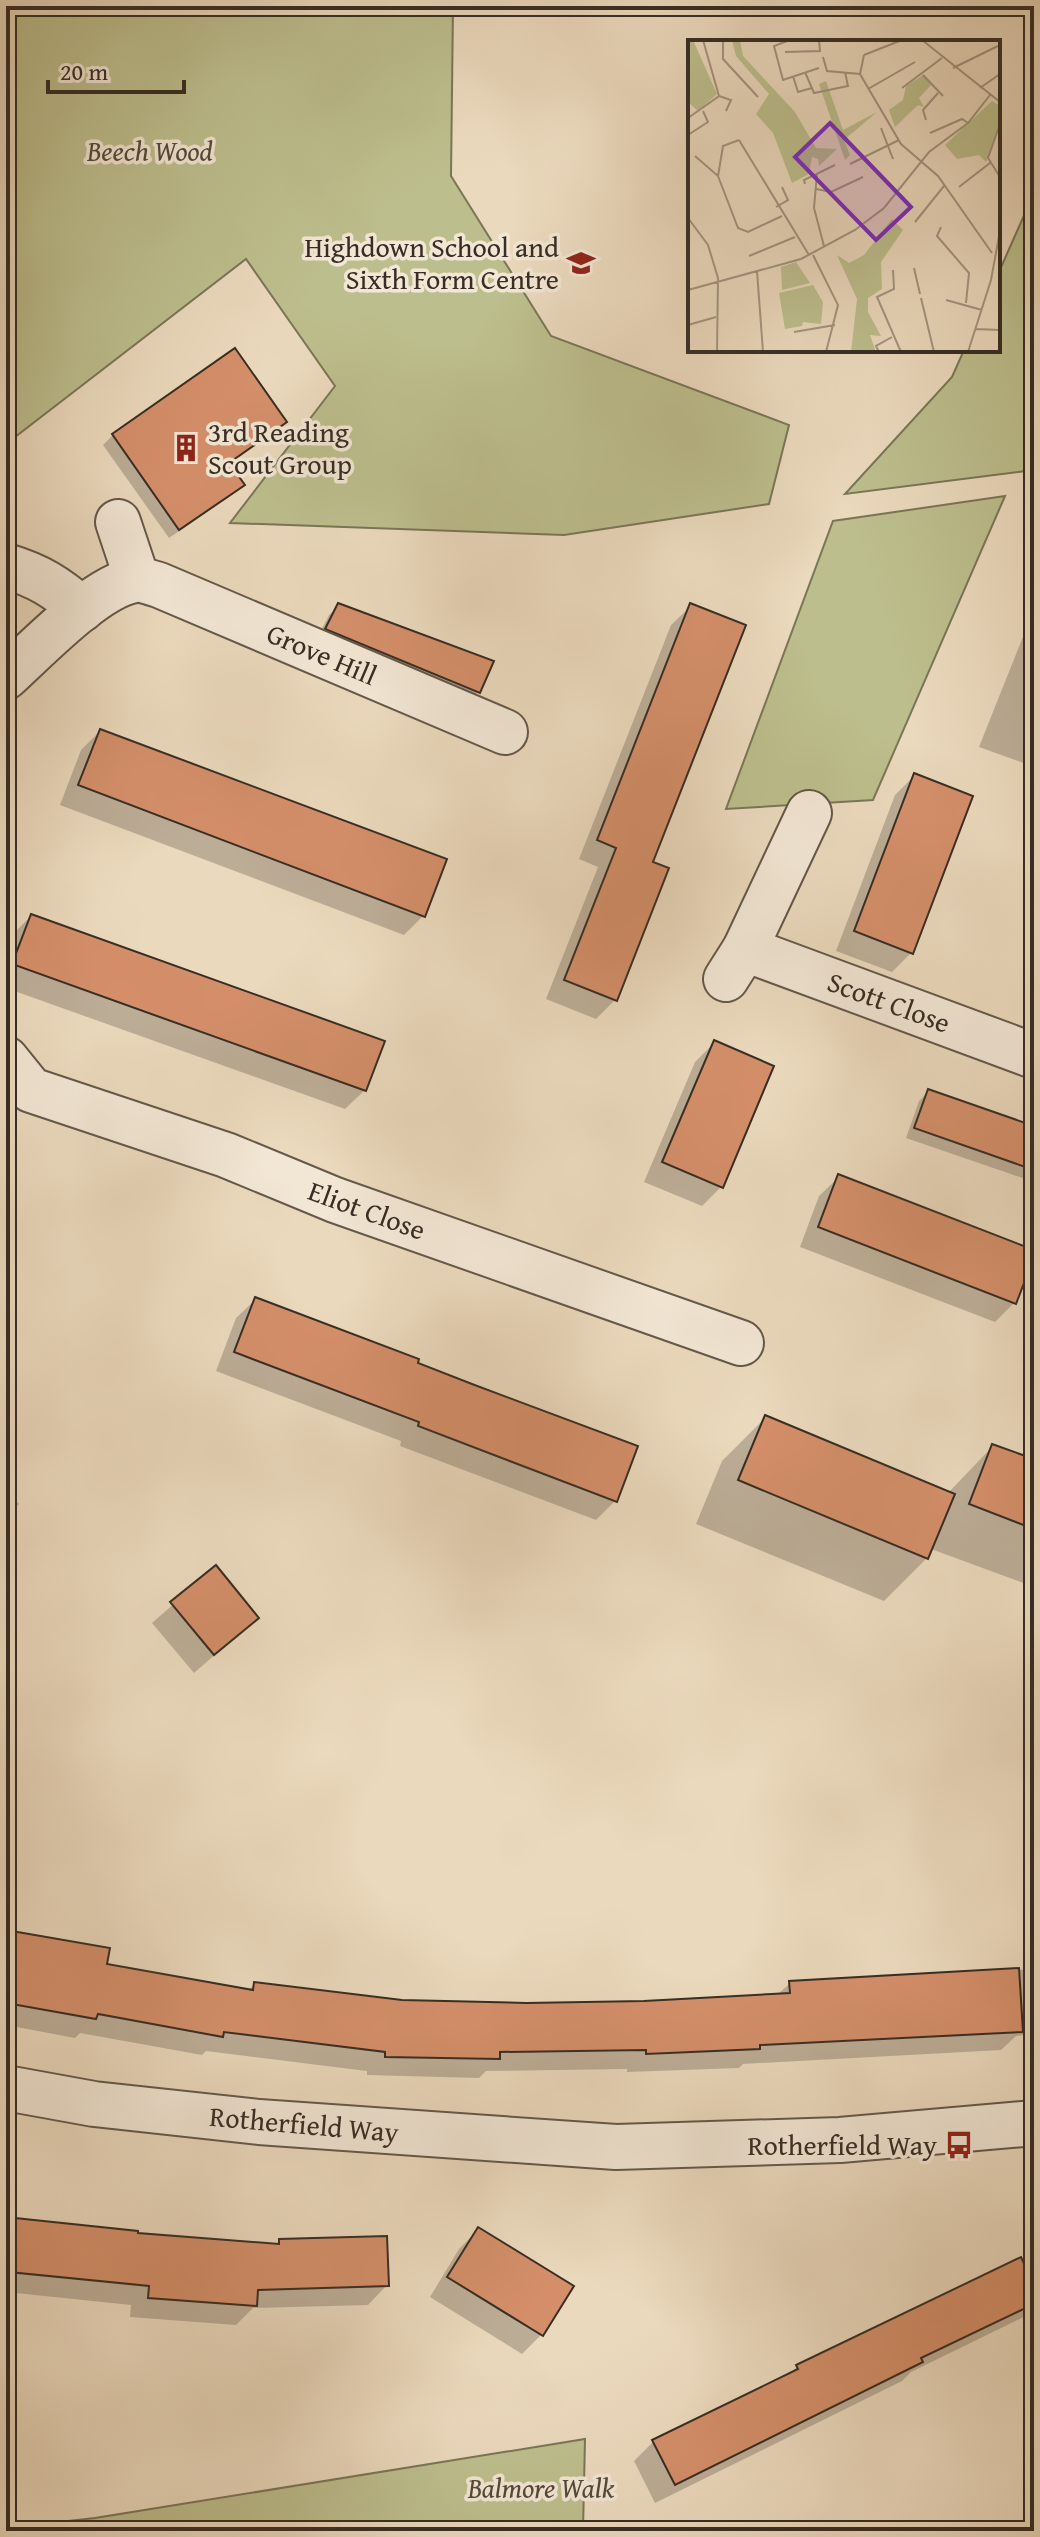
<svg xmlns="http://www.w3.org/2000/svg" width="1040" height="2537" font-family="'Gentium Book Plus',serif">
<rect width="100%" height="100%" fill="#ebd9bd"/>
<filter id="stains"><feTurbulence type="fractalNoise" baseFrequency=".0025" numOctaves="4"/><feColorMatrix values="0 0 0 0 .2 0 0 0 0 .09 0 0 0 0 .02 0 0 0 .5 -.17"/></filter>
<radialGradient id="worn" r=".72"><stop offset=".6" stop-color="#630" stop-opacity="0"/><stop offset="1" stop-color="#630" stop-opacity=".3"/></radialGradient>
<g fill="#bdbe8d" stroke="#7a7658" stroke-width="2">
<path d="M 6,6 L 453,6 L 451,176 L 551,336 L 789,425 L 769,504 L 564,535 L 230,523 L 335,386 L 246,259 L 6,444 Z"/>
<path d="M 1034,193 L 1034,470 L 845,494 L 952,377 L 964,350 L 998,350 L 998,274 Z"/>
<path d="M 1005,496 L 873,800 L 726,809 L 833,521 Z"/>
<path d="M 585,2439 L 583,2531 L 6,2531 L 6,2528 L 95,2518 Z"/>
</g>
<g fill="#0003">
<path d="M 235,350 L 285,422 L 228,464 L 242,484 L 233,494 L 169,538 L 103,445 L 113,435 Z"/>
<path d="M 339,606 L 478,692 L 469,701 L 317,638 L 329,615 Z"/>
<path d="M 691,606 L 650,863 L 615,1000 L 596,1019 L 546,999 L 598,867 L 579,859 L 671,625 Z"/>
<path d="M 1034,609 L 1034,765 L 1032,766 L 979,747 Z"/>
<path d="M 100,731 L 423,916 L 404,935 L 60,805 L 81,750 Z"/>
<path d="M 914,776 L 911,953 L 892,972 L 836,951 L 895,795 Z"/>
<path d="M 31,916 L 365,1090 L 345,1109 L 6,988 L 6,952 L 12,935 Z"/>
<path d="M 714,1043 L 721,1187 L 702,1206 L 644,1182 L 695,1062 Z"/>
<path d="M 929,1091 L 1034,1128 L 1034,1182 L 906,1138 L 919,1101 Z"/>
<path d="M 839,1177 L 1014,1303 L 995,1322 L 800,1247 L 819,1196 Z"/>
<path d="M 256,1299 L 415,1364 L 616,1500 L 596,1520 L 400,1446 L 401,1441 L 216,1371 L 236,1318 Z"/>
<path d="M 765,1418 L 948,1493 L 993,1446 L 1034,1462 L 1034,1587 L 931,1549 L 927,1558 L 884,1601 L 696,1524 L 722,1461 Z"/>
<path d="M 6,1491 L 19,1504 L 6,1517 Z"/>
<path d="M 215,1568 L 257,1618 L 194,1673 L 152,1623 Z"/>
<path d="M 6,1934 L 104,1966 L 247,1991 L 255,1984 L 402,2002 L 526,2005 L 644,2003 L 776,1996 L 790,1983 L 1034,1969 L 1034,2034 L 1016,2036 L 1001,2050 L 743,2064 L 739,2068 L 627,2072 L 627,2069 L 486,2071 L 479,2078 L 367,2075 L 367,2071 L 206,2051 L 202,2055 L 80,2033 L 75,2038 L 6,2025 Z"/>
<path d="M 6,2220 L 275,2246 L 279,2241 L 387,2285 L 368,2305 L 253,2308 L 236,2325 L 130,2317 L 131,2305 L 6,2292 Z"/>
<path d="M 478,2230 L 541,2335 L 522,2354 L 430,2297 L 459,2249 Z"/>
<path d="M 1034,2253 L 1034,2312 L 911,2372 L 902,2381 L 655,2503 L 634,2461 L 654,2441 L 788,2376 L 797,2367 Z"/>
</g>
<g fill="#d48f6a" stroke="#372d24" stroke-width="2">
<path d="M 235,348 L 287,422 L 229,463 L 245,485 L 179,530 L 112,434 Z"/>
<path d="M 338,603 L 494,661 L 480,693 L 325,629 Z"/>
<path d="M 690,603 L 746,625 L 653,862 L 669,868 L 617,1001 L 564,980 L 616,848 L 597,840 Z"/>
<path d="M 100,729 L 447,859 L 425,917 L 78,785 Z"/>
<path d="M 914,773 L 973,796 L 913,954 L 854,931 Z"/>
<path d="M 31,914 L 385,1041 L 366,1091 L 12,964 Z"/>
<path d="M 714,1040 L 774,1066 L 723,1188 L 662,1162 Z"/>
<path d="M 928,1089 L 1034,1126 L 1034,1170 L 914,1128 Z"/>
<path d="M 838,1174 L 1034,1250 L 1034,1257 L 1016,1304 L 818,1227 Z"/>
<path d="M 255,1297 L 419,1359 L 418,1363 L 472,1384 L 638,1446 L 617,1502 L 418,1426 L 419,1422 L 234,1352 Z"/>
<path d="M 765,1415 L 955,1494 L 928,1559 L 738,1480 Z"/>
<path d="M 992,1444 L 1034,1459 L 1034,1529 L 969,1504 Z"/>
<path d="M 216,1565 L 259,1618 L 214,1655 L 170,1602 Z"/>
<path d="M 6,1930 L 110,1948 L 107,1964 L 253,1990 L 254,1982 L 402,2000 L 526,2003 L 644,2001 L 790,1993 L 789,1981 L 1019,1968 L 1023,2032 L 760,2045 L 760,2049 L 646,2054 L 646,2050 L 500,2052 L 500,2059 L 385,2057 L 385,2052 L 224,2032 L 223,2037 L 98,2014 L 96,2019 L 6,2003 Z"/>
<path d="M 15,2218 L 138,2231 L 138,2233 L 279,2244 L 279,2239 L 387,2236 L 389,2286 L 258,2290 L 257,2306 L 148,2298 L 149,2286 L 9,2272 Z"/>
<path d="M 478,2227 L 574,2286 L 543,2336 L 447,2277 Z"/>
<path d="M 1021,2257 L 1034,2285 L 1034,2304 L 921,2358 L 923,2362 L 675,2485 L 652,2440 L 798,2369 L 796,2365 Z"/>
</g>
<g fill="none" stroke-linecap="round" stroke-linejoin="round">
<defs>
<g id="minor">
<path d="M 118,522 L 137,579"/>
<path d="M 6,566 C 39,576 56,587 82,609"/>
<path d="M 6,677 C 36,650 96,586 135,580 C 142,579 152,583 159,585 L 505,732"/>
<path d="M 745,949 L 1034,1056"/>
<path d="M 726,979 L 745,949 L 809,813"/>
<path d="M 6,1059 L 31,1090 L 226,1155 L 335,1200 L 741,1343"/>
</g>
<path id="tertiary" d="M 6,2088 L 94,2104 L 259,2122 L 616,2147 L 840,2140 L 1034,2123"/>
</defs>
<use href="#minor" stroke="#64584a" stroke-width="48"/>
<use href="#tertiary" stroke="#64584a" stroke-width="48"/>
<use href="#minor" stroke="#f2e6d4" stroke-width="44"/>
<use href="#tertiary" stroke="#f2e6d4" stroke-width="44"/>
</g>
<defs>
<symbol id="school-bare" viewBox="-9 -9 18 18"><path d="M0-5L7-2L0 1L-7-2ZM-4 1L0 2.5L4 1V4Q0 6-4 4Z" fill="#8f2418" stroke="#f2e6d4" stroke-width="2.5" paint-order="stroke"/></symbol>
<symbol id="building-bare" viewBox="-9 -9 18 18"><path d="M-4-6H4V6H1V3H-1V6H-4ZM-2.5-4.3h1.7v1.8h-1.7ZM.8-4.3h1.7v1.8H.8ZM-2.5-1h1.7V.8h-1.7ZM.8-1h1.7V.8H.8Z" fill="#8f2418" stroke="#f2e6d4" stroke-width="2.5" paint-order="stroke"/></symbol>
<symbol id="bus-bare" viewBox="-9 -9 18 18"><path d="M-5-6H5V4H4V6H2V4H-2V6H-4V4H-5ZM-3.5-4V0h7V-4ZM-3.5 1.2v1.5H-2V1.2ZM2 1.2v1.5H3.5V1.2Z" fill="#8f2418" stroke="#f2e6d4" stroke-width="2.5" paint-order="stroke"/></symbol>
</defs>
<g fill-rule="evenodd">
<use href="#school-bare" x="561" y="243" width="40" height="40"/>
<use href="#building-bare" x="166" y="428" width="40" height="40"/>
<use href="#bus-bare" x="939" y="2125" width="40" height="40"/>
</g>
<g text-anchor="middle" stroke-width="7" stroke-linejoin="round" paint-order="stroke">
<g font-size="28" font-style="italic" fill="#524a39" stroke="#f2e6d4">
<text x="150" y="161">Beech Wood</text>
<text x="541" y="2498">Balmore Walk</text>
</g>
<g font-size="28" fill="#372d24" stroke="#f2e6d4" text-anchor="end">
<text x="559" y="257">Highdown School and<tspan x="559" dy="32">Sixth Form Centre</tspan></text>
<text x="208" y="442" text-anchor="start">3rd Reading<tspan x="208" dy="32">Scout Group</tspan></text>
<text x="937" y="2155">Rotherfield Way</text>
</g>
<g font-size="28" fill="#372d24" stroke="#f2e6d4">
<text transform="translate(322 654) rotate(23)" y="10">Grove Hill</text>
<text transform="translate(889 1002) rotate(20)" y="10">Scott Close</text>
<text transform="translate(367 1210) rotate(20)" y="10">Eliot Close</text>
<text transform="translate(304 2124) rotate(5)" y="10">Rotherfield Way</text>
</g>
</g>
<g transform="translate(688 40)">
<rect width="312" height="312" fill="#ebd9bd"/>
<path d="M 0,0 L 5,0 L 29,54 L 10,71 L 0,62 ZM 44,0 L 52,0 L 55,16 L 107,72 L 128,108 L 149,109 L 131,126 L 130,119 L 124,117 L 121,134 L 104,143 L 85,93 L 68,74 L 81,54 L 48,16 ZM 235,35 L 243,45 L 231,58 L 236,67 L 230,65 L 207,87 L 201,70 L 215,60 L 218,46 ZM 138,41 L 155,90 L 189,72 L 156,100 L 162,115 L 157,120 L 131,44 ZM 304,61 L 312,66 L 312,83 L 298,122 L 291,115 L 269,119 L 257,105 ZM 204,179 L 215,190 L 193,222 L 194,249 L 180,258 L 180,272 L 193,296 L 182,295 L 188,312 L 163,312 L 169,259 L 149,215 L 161,223 L 176,215 ZM 108,222 L 122,243 L 94,250 L 93,227 ZM 125,245 L 135,262 L 133,284 L 115,282 L 114,286 L 97,289 L 91,253 Z" fill="#bdbe8d"/>
<path fill="none" stroke="#a39480" stroke-width="2" d="M 35,0 L 35,19 L 70,57M 102,0 L 86,6 L 95,40 L 131,28M 234,0 L 312,62M 97,12 L 132,11 L 131,0M 176,15 L 172,34 L 213,104 L 250,136 L 304,213M 176,15 L 214,0M 135,17 L 139,31 L 172,34M 265,28 L 312,5M 117,32 L 126,53 L 160,46 L 157,32M 235,35 L 255,56M 105,36 L 110,52 L 124,48M 214,48 L 254,18M 292,48 L 312,34M 180,49 L 227,22M 31,56 L 43,60 L 38,71M 0,78 L 31,56 L 15,0M 238,80 L 235,70 L 250,53M 312,84 L 300,118 L 312,137M 193,88 L 205,119M 242,93 L 274,79 L 280,83M 0,95 L 20,82 L 15,71M 51,100 L 35,106 L 30,136 L 50,188 L 60,192 L 94,176M 51,100 L 121,215M 7,116 L 30,136M 162,124 L 211,100M 129,134 L 126,168 L 136,206M 117,144 L 116,140 L 147,125M 271,147 L 302,123M 128,149 L 143,152 L 175,137M 88,167 L 100,160 L 94,147M 0,178 L 20,205 L 30,238 L 29,312M 227,182 L 256,146M 253,187 L 249,196 L 281,233 L 278,263M 125,215 L 150,265 L 138,312M 61,216 L 107,197M 226,228 L 232,254M 205,230 L 206,249 L 189,257 L 213,312M 69,231 L 75,312M 0,250 L 113,219 L 167,190 L 196,168 L 241,112 L 280,83 L 302,55M 233,258 L 246,312M 258,260 L 294,270M 0,285 L 28,277M 288,289 L 312,290M 106,292 L 147,285M 191,312 L 188,306 L 204,297M 280,312 L 303,240 L 312,191"/>
<path fill="#7b2cbf" fill-opacity="0.15" stroke="#7b2cbf" stroke-width="4" d="M 142,83 L 223,167 L 188,200 L 107,117 Z"/>
<rect width="312" height="312" fill="none" stroke="#372d24" stroke-width="4"/>
</g>
<rect width="1040" height="2537" fill="none" stroke="#ebd9bd" stroke-width="32"/>
<rect x="8" y="8" width="1024" height="2521" fill="none" stroke="#372d24" stroke-width="4"/>
<rect x="16" y="16" width="1008" height="2505" fill="none" stroke="#372d24" stroke-width="2"/>
<path d="M48 80v12h136v-12" fill="none" stroke="#372d24" stroke-width="4"/>
<text x="60" y="80" font-size="24" fill="#372d24" stroke="#f2e6d4" stroke-width="6" paint-order="stroke">20 m</text>
<rect width="100%" height="100%" filter="url(#stains)"/>
<rect width="100%" height="100%" fill="url(#worn)"/>
</svg>
